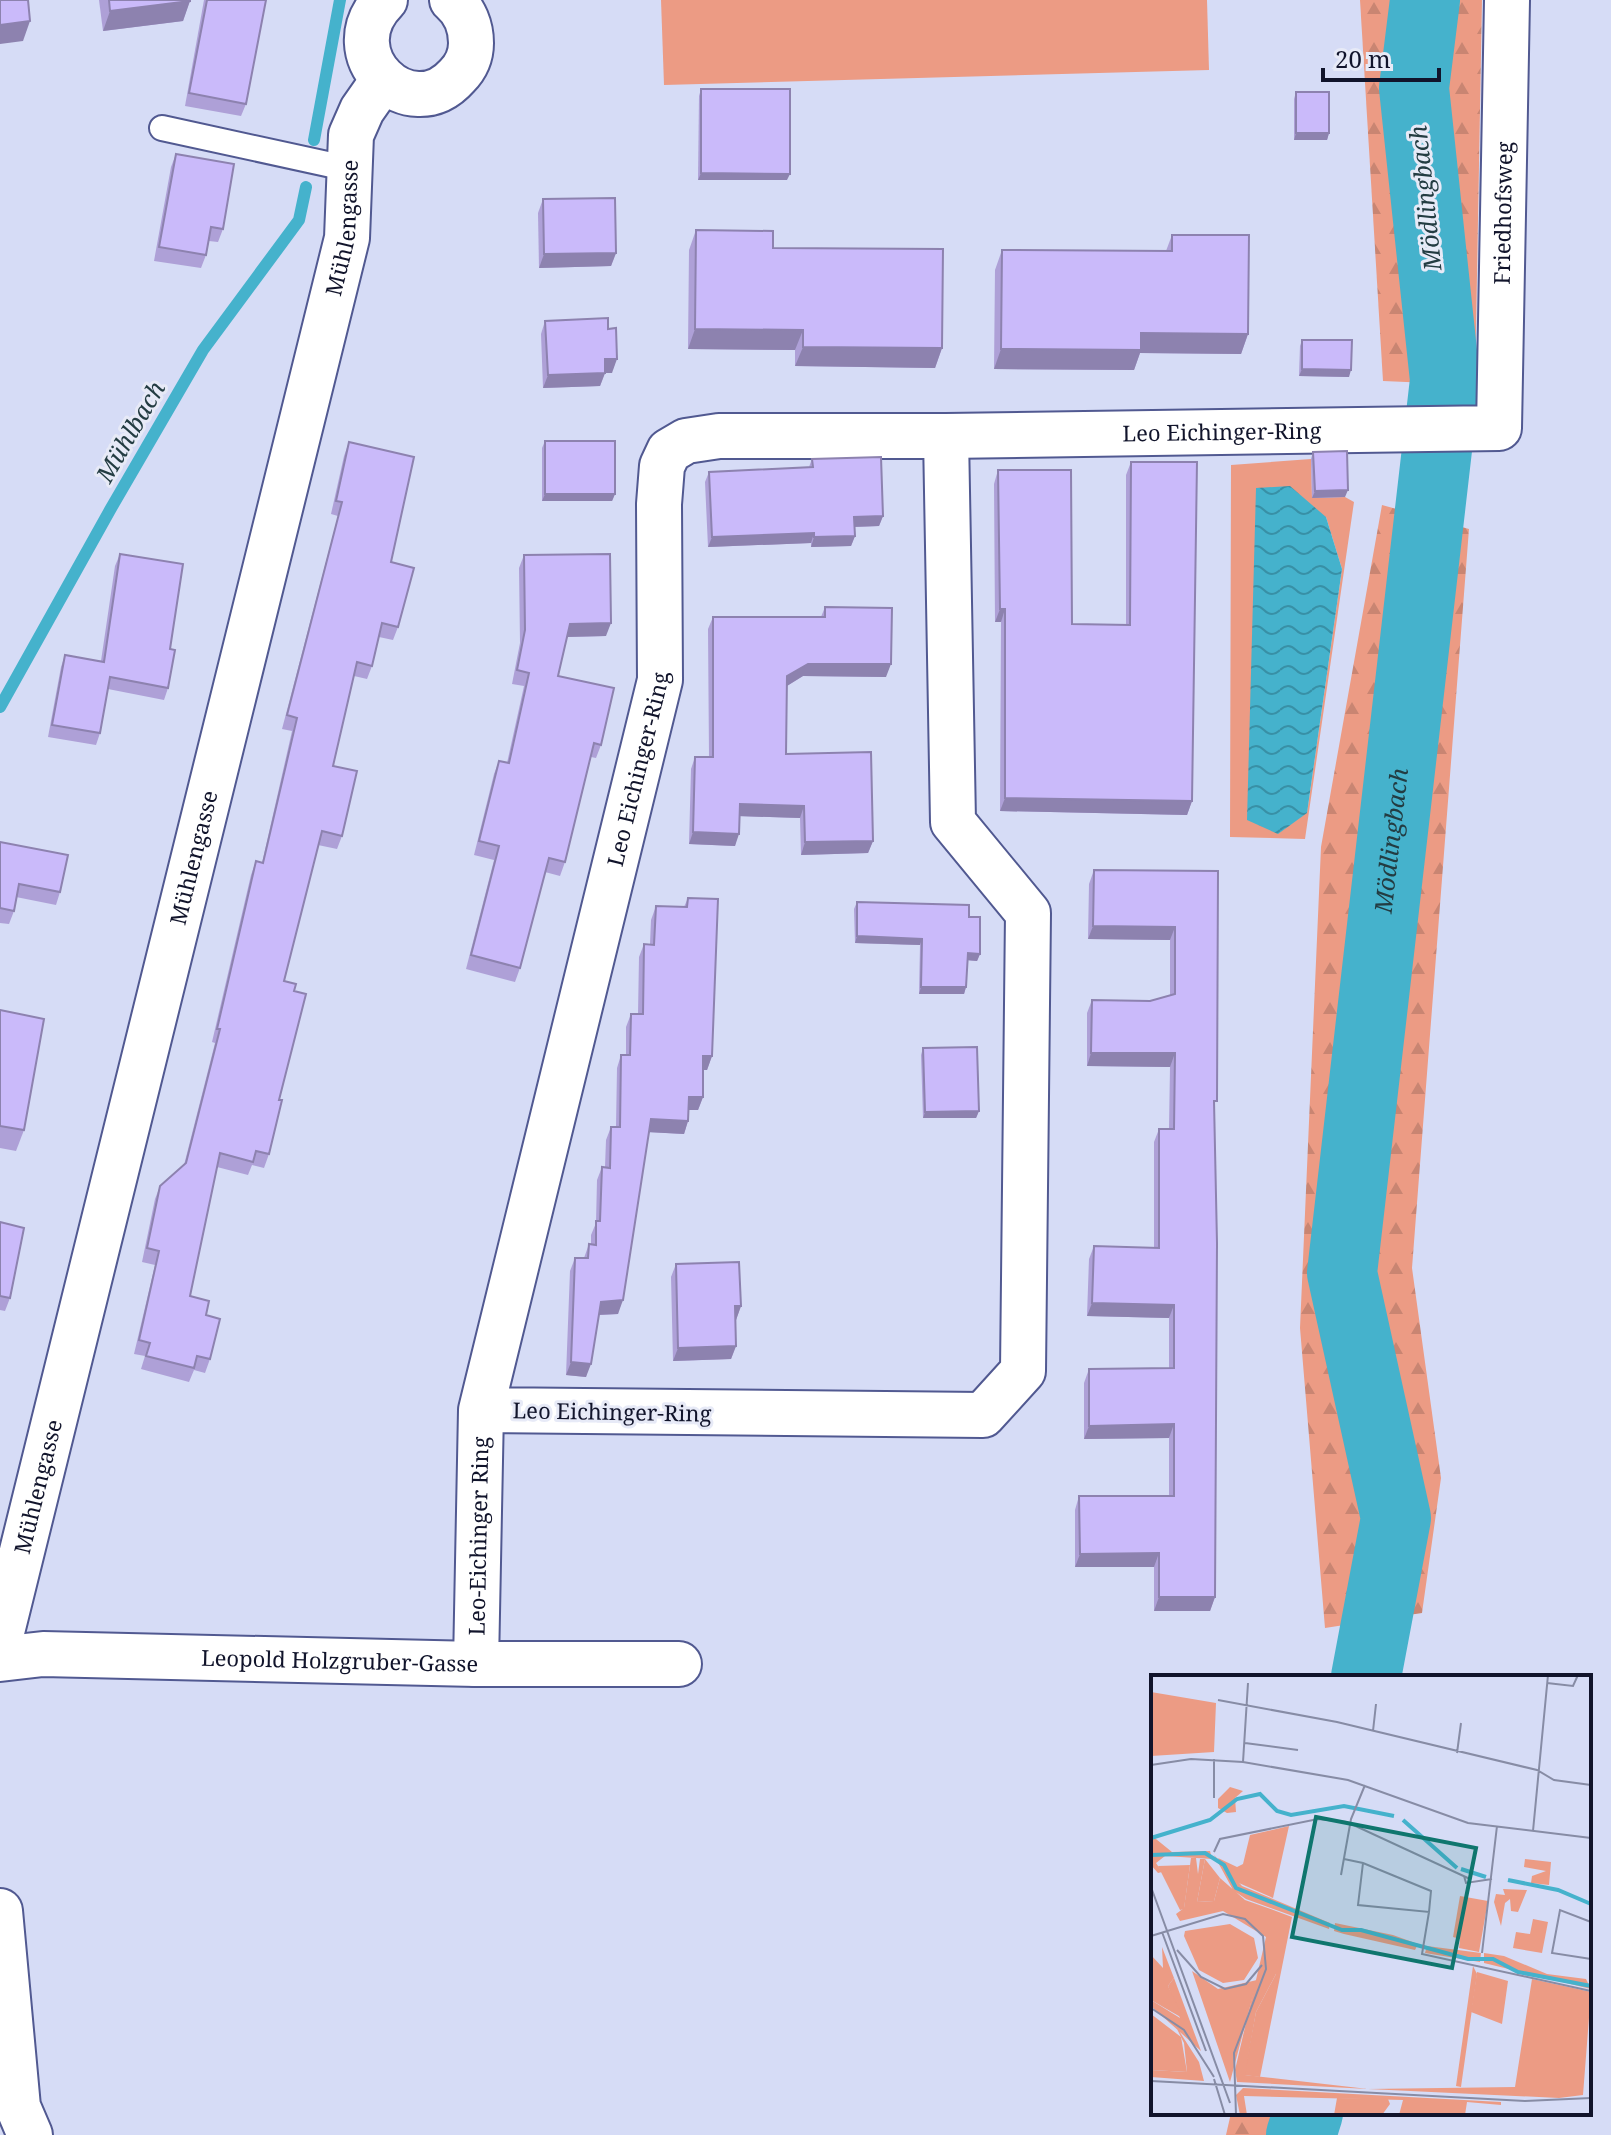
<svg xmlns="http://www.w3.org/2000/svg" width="1611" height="2135" font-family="'Noto Serif',serif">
<defs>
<pattern id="forest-firs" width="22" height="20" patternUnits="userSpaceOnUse" patternTransform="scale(2)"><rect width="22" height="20" fill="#ec9b84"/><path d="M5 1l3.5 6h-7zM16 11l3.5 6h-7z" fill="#c98572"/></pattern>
<pattern id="water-waves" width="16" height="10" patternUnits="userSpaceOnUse" patternTransform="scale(2)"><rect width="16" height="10" fill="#45b2cc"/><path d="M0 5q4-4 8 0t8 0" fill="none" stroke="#3890a6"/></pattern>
</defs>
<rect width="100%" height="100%" fill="#d6dcf6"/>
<g fill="#ec9b84" fill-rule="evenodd">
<path d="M 661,0 L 1207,0 L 1209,70 L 664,85 Z"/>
<path d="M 1311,459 L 1312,498 L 1345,497 L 1354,502 L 1305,839 L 1230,837 L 1231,465 ZM 1326,517 L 1342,569 L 1307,813 Z"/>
</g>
<g fill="url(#forest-firs)">
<path d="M 1360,0 L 1482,0 L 1475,385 L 1383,381 Z"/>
<path d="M 1382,505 L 1469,529 L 1412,1268 L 1441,1478 L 1422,1613 L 1325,1628 L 1300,1328 L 1321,847 Z"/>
<path d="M 1231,2113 L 1328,2113 L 1324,2135 L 1226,2135 Z"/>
</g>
<path fill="url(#water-waves)" d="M 1290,486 L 1326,517 L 1342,569 L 1307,813 L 1278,834 L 1247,820 L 1256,488 Z"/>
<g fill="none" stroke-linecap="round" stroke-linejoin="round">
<g stroke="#45b2cc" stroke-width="12">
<path d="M 314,140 L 340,0"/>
<path d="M 0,707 L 110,510 L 203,350 L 299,220 L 306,187"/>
</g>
<g stroke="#45b2cc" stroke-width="70">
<path id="s1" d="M 1366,1677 L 1396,1518 L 1342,1273 L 1445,380 L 1414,88 L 1425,0"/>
<path d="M 1301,2135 L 1308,2113"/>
</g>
<defs>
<path id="lane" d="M 162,128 L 350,169"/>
<g id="street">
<path d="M 385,0 C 331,54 410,129 457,76 C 466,67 471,56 471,43 C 471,27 465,11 452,0"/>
<path id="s2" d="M 946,436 L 1499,428 L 1507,0"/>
<path id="s3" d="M 0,1640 L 347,238 L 351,135 L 362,110 L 383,80"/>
<path id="s4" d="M 0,1659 L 43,1654 L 476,1664 L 679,1664"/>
<path id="s5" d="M 476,1664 L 481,1410 L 660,680 L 659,504 L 662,466 L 669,451 L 686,441 L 719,436 L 946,436 L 953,822 L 1028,913 L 1023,1371 L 983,1415 L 481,1410"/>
<path d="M 0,1911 L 18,2107 L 30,2135"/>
</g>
</defs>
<use href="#lane" stroke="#515991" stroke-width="28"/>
<use href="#street" stroke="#515991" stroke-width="48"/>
<use href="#lane" stroke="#fff" stroke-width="24"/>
<use href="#street" stroke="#fff" stroke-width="44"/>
</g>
<g fill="#aea0d7">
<path d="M 99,0 L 190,0 L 183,21 L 103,31 Z"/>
<path d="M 204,0 L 266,0 L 246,104 L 241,116 L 185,106 Z"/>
<path d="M 701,89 L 787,180 L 698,180 L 699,96 Z"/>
<path d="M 1296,92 L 1329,133 L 1327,140 L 1294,140 L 1294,99 Z"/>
<path d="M 176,154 L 223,229 L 218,242 L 209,241 L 206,255 L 201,268 L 154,261 L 171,167 Z"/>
<path d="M 543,199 L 616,253 L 611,266 L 539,268 L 538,213 Z"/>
<path d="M 696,230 L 773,248 L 942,348 L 935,368 L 795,366 L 795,350 L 688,349 L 689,250 Z"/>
<path d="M 1172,235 L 1248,334 L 1241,354 L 1140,353 L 1134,370 L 994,369 L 995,270 L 1002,250 L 1166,251 Z"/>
<path d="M 545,321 L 608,329 L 612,373 L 605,373 L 600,386 L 543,388 L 541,334 Z"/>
<path d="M 1302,340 L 1349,377 L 1299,376 L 1300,346 Z"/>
<path d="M 545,441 L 615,494 L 612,501 L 542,501 L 542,448 Z"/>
<path d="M 349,442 L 391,562 L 398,627 L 393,640 L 379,637 L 372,666 L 367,679 L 354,676 L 333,766 L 342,836 L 337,849 L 318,845 L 284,981 L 294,991 L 279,1100 L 269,1154 L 264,1168 L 252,1165 L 248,1175 L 217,1167 L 190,1296 L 206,1315 L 210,1359 L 205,1373 L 194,1370 L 189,1382 L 141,1369 L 145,1356 L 134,1354 L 155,1265 L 142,1262 L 155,1199 L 160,1186 L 184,1165 L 215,1043 L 212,1042 L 251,875 L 256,861 L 262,863 L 292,731 L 282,729 L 338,516 L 331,514 L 344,456 Z"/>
<path d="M 1313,452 L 1345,497 L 1312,498 L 1311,459 Z"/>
<path d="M 812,459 L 883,516 L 879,526 L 855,527 L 855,536 L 851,546 L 811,547 L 811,543 L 708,547 L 705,482 L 709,472 L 809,467 Z"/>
<path d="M 1131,462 L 1192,801 L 1187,815 L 1000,811 L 1001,622 L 995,622 L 994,484 L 998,470 L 1072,624 L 1126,625 L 1126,475 Z"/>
<path d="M 120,554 L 170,649 L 168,688 L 164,700 L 108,689 L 100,733 L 96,745 L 48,737 L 61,667 L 65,655 L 101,661 L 115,566 Z"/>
<path d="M 524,555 L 606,636 L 567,637 L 558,676 L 601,745 L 596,758 L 591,757 L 565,862 L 560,876 L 545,872 L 520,968 L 515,982 L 466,969 L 494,860 L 474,855 L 494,774 L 499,761 L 507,763 L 524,686 L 512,684 L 520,643 L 519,568 Z"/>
<path d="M 825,607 L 886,677 L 803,676 L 787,686 L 786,754 L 873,841 L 868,853 L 801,855 L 800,818 L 740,816 L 735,846 L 689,844 L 691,769 L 695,757 L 709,757 L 708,629 L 713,617 L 821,617 Z"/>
<path d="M 0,842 L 60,892 L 56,905 L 16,897 L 14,911 L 9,924 L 0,923 Z"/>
<path d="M 1094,870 L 1218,871 L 1214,1108 L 1215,1597 L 1210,1611 L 1154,1611 L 1154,1567 L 1075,1567 L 1075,1510 L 1079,1496 L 1169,1496 L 1169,1438 L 1084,1439 L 1084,1383 L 1089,1369 L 1169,1368 L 1169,1318 L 1087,1316 L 1089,1259 L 1094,1246 L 1154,1248 L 1154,1142 L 1159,1129 L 1169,1129 L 1170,1067 L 1087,1066 L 1087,1013 L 1092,1000 L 1150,1001 L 1170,995 L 1170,940 L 1088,939 L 1089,884 Z"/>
<path d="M 688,898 L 712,1056 L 707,1070 L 703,1070 L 703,1097 L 698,1110 L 689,1110 L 688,1121 L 684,1134 L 649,1132 L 618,1314 L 599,1315 L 586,1377 L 566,1375 L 570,1271 L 575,1258 L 584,1258 L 589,1244 L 591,1244 L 591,1235 L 596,1223 L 597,1180 L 602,1167 L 605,1167 L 606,1140 L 611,1127 L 616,1127 L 617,1068 L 621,1055 L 626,1055 L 626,1027 L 631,1014 L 638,1014 L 639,957 L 644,944 L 650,944 L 651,920 L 656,906 L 684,907 Z"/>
<path d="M 857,902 L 969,917 L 980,954 L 977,961 L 967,960 L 966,987 L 964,994 L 919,994 L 920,945 L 855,943 L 854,909 Z"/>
<path d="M 0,1010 L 24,1130 L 16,1151 L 0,1148 Z"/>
<path d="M 923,1048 L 979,1111 L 976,1118 L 923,1118 L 921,1055 Z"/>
<path d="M 0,1222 L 10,1298 L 5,1311 L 0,1310 Z"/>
<path d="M 676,1264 L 741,1306 L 736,1320 L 736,1346 L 731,1359 L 673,1361 L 671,1277 Z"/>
</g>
<g fill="#8d82af">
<path d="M 190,1 L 183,21 L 103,31 L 110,11 Z"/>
<path d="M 30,21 L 23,41 L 0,44 L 0,25 Z"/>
<path d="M 1296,133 L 1329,133 L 1327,140 L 1294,140 Z"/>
<path d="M 701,173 L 790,174 L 787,180 L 698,180 Z"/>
<path d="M 616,253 L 611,266 L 539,268 L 544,254 Z"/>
<path d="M 695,329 L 803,330 L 795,350 L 688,349 Z"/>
<path d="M 1141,333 L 1248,334 L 1241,354 L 1140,353 L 1134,370 L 994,369 L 1001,349 Z"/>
<path d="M 803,347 L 942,348 L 935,368 L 795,366 Z"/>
<path d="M 605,359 L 617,359 L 612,373 L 600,373 Z"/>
<path d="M 1302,369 L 1351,370 L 1349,377 L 1299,376 Z"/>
<path d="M 605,373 L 600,386 L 543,388 L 548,375 Z"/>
<path d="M 1348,490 L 1345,497 L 1312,498 L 1315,491 Z"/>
<path d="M 545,494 L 615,494 L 612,501 L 542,501 Z"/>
<path d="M 883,516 L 879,526 L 851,527 L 854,517 Z"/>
<path d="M 814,533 L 811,543 L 708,547 L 712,537 Z"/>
<path d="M 855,536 L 851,546 L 811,547 L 814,537 Z"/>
<path d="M 1000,609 L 1005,609 L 1001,622 L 995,622 Z"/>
<path d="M 611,623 L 606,636 L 565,637 L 570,624 Z"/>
<path d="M 808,664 L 891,664 L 886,677 L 803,676 L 782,689 L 787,676 Z"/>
<path d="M 1005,798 L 1192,801 L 1187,815 L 1000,811 Z"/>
<path d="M 740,804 L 804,806 L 800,818 L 736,816 Z"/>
<path d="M 693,832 L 739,834 L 735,846 L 689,844 Z"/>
<path d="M 873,841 L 868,853 L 801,855 L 805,842 Z"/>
<path d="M 1093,926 L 1175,927 L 1170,940 L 1088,939 Z"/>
<path d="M 857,936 L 922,939 L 920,945 L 855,943 Z"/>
<path d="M 968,953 L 980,954 L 977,961 L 965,960 Z"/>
<path d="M 921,987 L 966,987 L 964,994 L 919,994 Z"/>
<path d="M 1091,1053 L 1175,1053 L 1170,1067 L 1087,1066 Z"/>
<path d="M 703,1056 L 712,1056 L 707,1070 L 699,1070 Z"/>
<path d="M 689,1097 L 703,1097 L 698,1110 L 684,1110 Z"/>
<path d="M 979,1111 L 976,1118 L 923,1118 L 925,1112 Z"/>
<path d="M 651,1119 L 688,1121 L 684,1134 L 646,1132 Z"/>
<path d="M 623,1300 L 618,1314 L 596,1315 L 601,1302 Z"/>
<path d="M 1092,1303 L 1174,1305 L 1169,1318 L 1087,1316 Z"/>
<path d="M 735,1306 L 741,1306 L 736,1320 Z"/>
<path d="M 736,1346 L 731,1359 L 673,1361 L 678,1348 Z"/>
<path d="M 571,1362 L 591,1364 L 586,1377 L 566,1375 Z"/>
<path d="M 1174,1424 L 1169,1438 L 1084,1439 L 1089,1426 Z"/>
<path d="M 1159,1553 L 1154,1567 L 1075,1567 L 1080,1554 Z"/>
<path d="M 1159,1597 L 1215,1597 L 1210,1611 L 1154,1611 Z"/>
</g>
<g fill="#cabafa" stroke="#8d82af" stroke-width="2">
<path d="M 0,0 L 28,0 L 30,21 L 0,25 Z"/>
<path d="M 109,0 L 190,0 L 190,1 L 110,11 Z"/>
<path d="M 207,0 L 266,0 L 246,104 L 189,93 Z"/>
<path d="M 701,89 L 790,89 L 790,174 L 701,173 Z"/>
<rect x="1296" y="92" width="33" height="41"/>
<path d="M 176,154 L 234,164 L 223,229 L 211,227 L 206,255 L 159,247 Z"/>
<path d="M 615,198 L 616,253 L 544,254 L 543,199 Z"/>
<path d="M 696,230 L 773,231 L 773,248 L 943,249 L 942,348 L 803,347 L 803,330 L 695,329 Z"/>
<path d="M 1172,235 L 1249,235 L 1248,334 L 1141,333 L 1141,350 L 1001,349 L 1002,250 L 1172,251 Z"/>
<path d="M 608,318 L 608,329 L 616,328 L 617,359 L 605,359 L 605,373 L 548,375 L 545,321 Z"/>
<path d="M 1302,340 L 1352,340 L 1351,370 L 1302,369 Z"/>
<rect x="545" y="441" width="70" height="53"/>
<path d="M 349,442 L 414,457 L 391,562 L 414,568 L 398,627 L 382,623 L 372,666 L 357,662 L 333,766 L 357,771 L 342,836 L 322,831 L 284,981 L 296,984 L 294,991 L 306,994 L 279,1100 L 282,1100 L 269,1154 L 256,1151 L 253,1162 L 220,1153 L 190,1296 L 209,1301 L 206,1315 L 220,1319 L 210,1359 L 197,1356 L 194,1368 L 146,1356 L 150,1343 L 139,1340 L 159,1251 L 147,1248 L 160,1186 L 186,1163 L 220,1029 L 217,1029 L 256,861 L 263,863 L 297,718 L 287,715 L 342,502 L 336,501 Z"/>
<path d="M 1347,451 L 1348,490 L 1315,491 L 1313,452 Z"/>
<path d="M 881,457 L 883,516 L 854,517 L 855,536 L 814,537 L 814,533 L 712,537 L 709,472 L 813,467 L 812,459 Z"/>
<path d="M 1131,462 L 1197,462 L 1192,801 L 1005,798 L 1005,609 L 1000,609 L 998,470 L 1071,470 L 1072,624 L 1130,625 Z"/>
<path d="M 120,554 L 183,564 L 170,649 L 175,650 L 168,688 L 110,677 L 100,733 L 52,725 L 65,655 L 104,662 Z"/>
<path d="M 610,554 L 611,623 L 570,624 L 558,676 L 614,688 L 601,745 L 594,743 L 565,862 L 549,858 L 520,968 L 471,955 L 499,846 L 479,841 L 499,761 L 509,763 L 529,673 L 517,670 L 525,630 L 524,555 Z"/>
<path d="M 825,607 L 892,608 L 891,664 L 808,664 L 787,676 L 786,754 L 871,752 L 873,841 L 805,842 L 804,806 L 740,804 L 739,834 L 693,832 L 695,757 L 713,757 L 713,617 L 825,617 Z"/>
<path d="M 0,842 L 68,855 L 60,892 L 19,884 L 14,911 L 0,908 Z"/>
<path d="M 1094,870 L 1218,871 L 1217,1101 L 1214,1101 L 1217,1243 L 1215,1597 L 1159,1597 L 1159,1553 L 1080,1554 L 1079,1496 L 1174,1496 L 1174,1424 L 1089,1426 L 1089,1369 L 1174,1368 L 1174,1305 L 1092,1303 L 1094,1246 L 1159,1248 L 1159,1129 L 1174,1129 L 1175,1053 L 1091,1053 L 1092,1000 L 1150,1001 L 1175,994 L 1175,927 L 1093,926 Z"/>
<path d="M 688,898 L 718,899 L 712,1056 L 703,1056 L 703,1097 L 689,1097 L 688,1121 L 651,1119 L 623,1300 L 601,1302 L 591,1364 L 571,1362 L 575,1258 L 588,1258 L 589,1244 L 596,1245 L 596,1221 L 600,1221 L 602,1167 L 610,1168 L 611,1127 L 620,1127 L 621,1055 L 630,1055 L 631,1014 L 643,1014 L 644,944 L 654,945 L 656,906 L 687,907 Z"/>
<path d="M 857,902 L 969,905 L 969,917 L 980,917 L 980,954 L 968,953 L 966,987 L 921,987 L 922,939 L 857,936 Z"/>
<path d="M 0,1010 L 44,1019 L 24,1130 L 0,1126 Z"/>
<path d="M 977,1047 L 979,1111 L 925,1112 L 923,1048 Z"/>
<path d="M 0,1222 L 24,1228 L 10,1298 L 0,1296 Z"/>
<path d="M 739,1262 L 741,1306 L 735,1306 L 736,1346 L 678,1348 L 676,1264 Z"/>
</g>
<g text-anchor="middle" stroke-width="6" stroke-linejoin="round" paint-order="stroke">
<g font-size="22" fill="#11142b" stroke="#e7eaf7">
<text dy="8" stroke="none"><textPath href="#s2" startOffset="768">Friedhofsweg</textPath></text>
<text dy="8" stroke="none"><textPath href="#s3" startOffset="1454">Mühlengasse</textPath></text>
<text dy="8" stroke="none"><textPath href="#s2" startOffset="276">Leo Eichinger-Ring</textPath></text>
<text dy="8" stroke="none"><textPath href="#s5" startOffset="914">Leo Eichinger-Ring</textPath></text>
<text dy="8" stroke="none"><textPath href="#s3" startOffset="806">Mühlengasse</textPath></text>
<text transform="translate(612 1412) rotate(1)" y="8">Leo Eichinger-Ring</text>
<text dy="8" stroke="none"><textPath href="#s3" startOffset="158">Mühlengasse</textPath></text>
<text dy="8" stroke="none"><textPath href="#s5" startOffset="128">Leo-Eichinger Ring</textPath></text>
<text dy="8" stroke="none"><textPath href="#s4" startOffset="340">Leopold Holzgruber-Gasse</textPath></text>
</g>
<g font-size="24" font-style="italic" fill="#233c42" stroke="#e7eaf7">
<text transform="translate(1426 198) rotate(-96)" y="8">Mödlingbach</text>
<text transform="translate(131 432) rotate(-60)" y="8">Mühlbach</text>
<text dy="8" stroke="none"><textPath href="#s1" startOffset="848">Mödlingbach</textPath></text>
</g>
</g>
<g transform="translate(1151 1675)">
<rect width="440" height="440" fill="#d6dcf6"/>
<path d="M 0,17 L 65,28 L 63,77 L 0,81 ZM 138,151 L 122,223 L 81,205 L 67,183 L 86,192 L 92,189 L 99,160 ZM 54,184 L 69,203 L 63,226 L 46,227 ZM 374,184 L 400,187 L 398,210 L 380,208 L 381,201 L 395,196 L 373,192 ZM 309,221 L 337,226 L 328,277 L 308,273 L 309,264 L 302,262 ZM 125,236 L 141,242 L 109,402 L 93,400 L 105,337 L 125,299 ZM 382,244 L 397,247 L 391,278 L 362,273 L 365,257 L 379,259 ZM 79,249 L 103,263 L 107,283 L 93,305 L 72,308 L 48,295 L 33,261 L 34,256 ZM 41,296 L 67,314 L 106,305 L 79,407 ZM 23,303 L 50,376 L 0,331 L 0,325 L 29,343 L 17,311 ZM 381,304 L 440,317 L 432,420 L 408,423 L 217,414 L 364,412 ZM 23,348 L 48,387 L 53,406 L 0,402 L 0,395 L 36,397 L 33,368 ZM 92,413 L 350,427 L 350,430 L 316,427 L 314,440 L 248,440 L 252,425 L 93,421 L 96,440 L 89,440 L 85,420 Z" fill="#ec9b84"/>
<path d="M 79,112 L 92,116 L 84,123 L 85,137 L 76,138 L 67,133 L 67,124 ZM 0,160 L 21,177 L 59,176 L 61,184 L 14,181 L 5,188 L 11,197 L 7,198 L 0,190 ZM 63,180 L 91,211 L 179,248 L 178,254 L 95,224 L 82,215 ZM 40,183 L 45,183 L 47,199 L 49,184 L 54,184 L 46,227 L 63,226 L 69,203 L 94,225 L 125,236 L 125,299 L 105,337 L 94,400 L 217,414 L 86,407 L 84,395 L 115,262 L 72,236 L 29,246 L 25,239 L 33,233 ZM 184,248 L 242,260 L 267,269 L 264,275 L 193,259 L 183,256 ZM 276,271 L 330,278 L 329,287 L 274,278 ZM 11,272 L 23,303 L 17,311 L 33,344 L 0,325 L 0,280 L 12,293 ZM 333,278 L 353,281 L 396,299 L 435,304 L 440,314 L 333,288 ZM 322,291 L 326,299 L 310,412 L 305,411 ZM 0,339 L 30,362 L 36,397 L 0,395 ZM 186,423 L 237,424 L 239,429 L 231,440 L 183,440 Z" fill="#ec9b84"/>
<path d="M 326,297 L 357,306 L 351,349 L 320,337 Z" fill="#ec9b84"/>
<path d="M 39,190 L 33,234 L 29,235 L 7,191 ZM 352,214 L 376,215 L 367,237 L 360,236 L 359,224 L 354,228 L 350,251 L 343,227 L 345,219 L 354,220 Z" fill="#ec9b84"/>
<path fill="none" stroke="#45b2cc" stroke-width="4" d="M 252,145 L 306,193M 0,163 L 59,145 L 86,124 L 109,119 L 126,136 L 140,140 L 193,131 L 243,141M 0,180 L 54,178 L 73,190 L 85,213 L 191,255 L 210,255 L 317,284 L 342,284 L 367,297 L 440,311M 310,194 L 335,202M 357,205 L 407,215 L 440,229"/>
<path fill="none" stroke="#878ca5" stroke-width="2" d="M 396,8 L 422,11 L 427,0M 67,25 L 186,47 L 386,95 L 403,105 L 440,110M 222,56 L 225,29M 94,68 L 147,75M 306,78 L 310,48M 63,84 L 63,123M 92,87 L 97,8M 0,90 L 40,84 L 92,87 L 197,105 L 317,148 L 440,163M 382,156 L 397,0M 63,177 L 69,164 L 167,144 L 196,147 L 319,204M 193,184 L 212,188 L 280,216 L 278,237 L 207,230 L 212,188M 190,200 L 200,144 L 214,110M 313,201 L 315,208 L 341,204M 0,212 L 79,428M 278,237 L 271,279 L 440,316M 440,247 L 409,235 L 401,278 L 440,284M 11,257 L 55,376M 0,261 L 72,239 L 94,244 L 112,261 L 115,294 L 83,378 L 85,440M 26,275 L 50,302 L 74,314 L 95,309 L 111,290M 331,278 L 346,151M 0,333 L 33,355 L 63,402M 63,404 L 74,440M 0,406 L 374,426 L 440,423"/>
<path fill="#0f766e" fill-opacity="0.15" stroke="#0f766e" stroke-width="4" d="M 165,142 L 325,173 L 301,293 L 141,262 Z"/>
<rect width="440" height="440" fill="none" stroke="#11142b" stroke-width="4"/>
</g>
<path d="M1323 68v12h116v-12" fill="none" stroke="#11142b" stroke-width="4"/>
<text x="1335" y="68" font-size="24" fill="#11142b" stroke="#e7eaf7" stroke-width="6" paint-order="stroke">20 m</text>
</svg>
